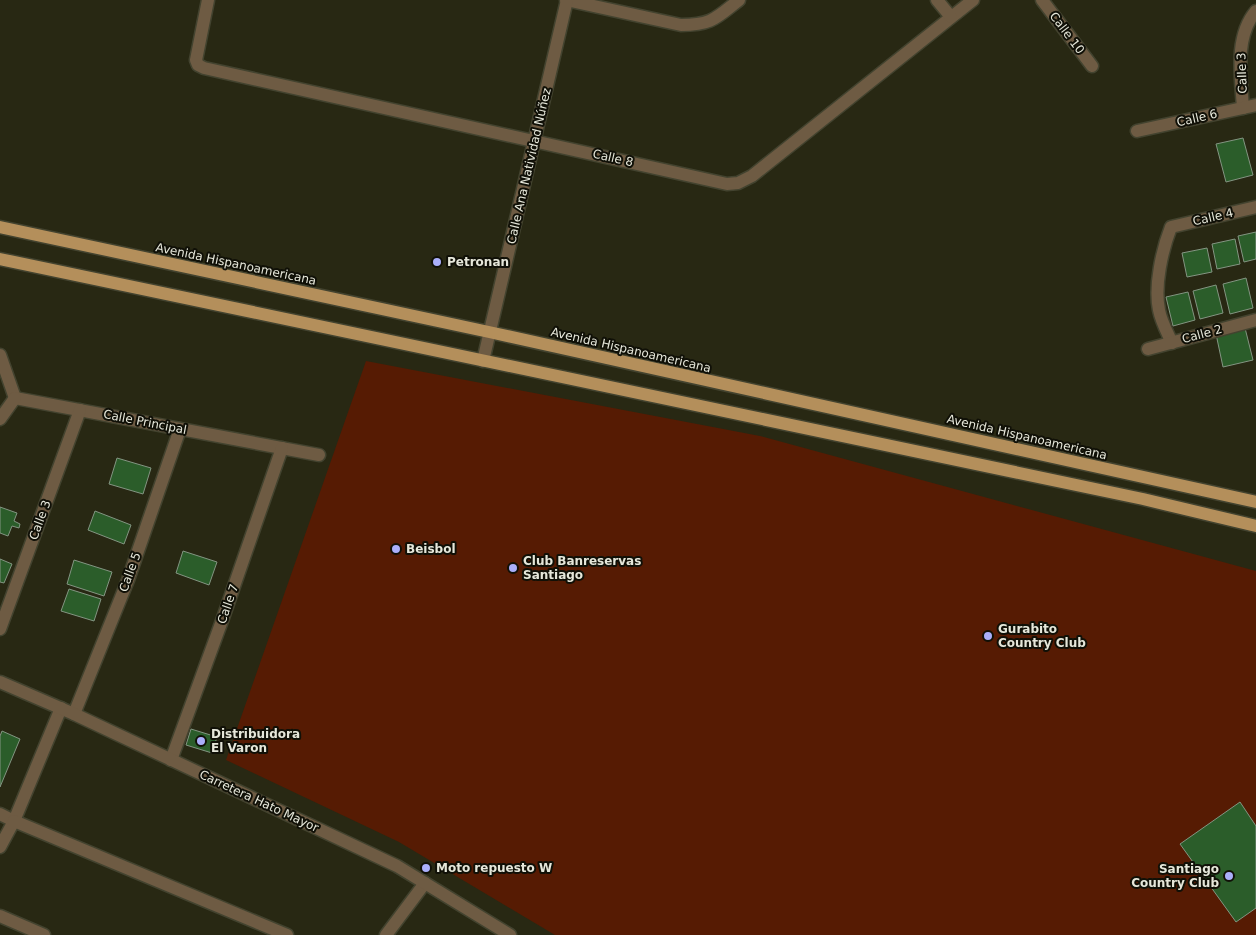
<svg xmlns="http://www.w3.org/2000/svg" width="1256" height="935" font-family="'DejaVu Sans',sans-serif">
<rect width="100%" height="100%" fill="#282813"/>
<path fill="#561b03" d="M 366,361 L 760,436 L 1256,571 L 1256,935 L 555,935 L 399,842 L 226,760 Z"/>
<g fill="#2b5d2a" stroke="#839582">
<path d="M 1243,138 L 1253,175 L 1226,182 L 1216,144 Z"/>
<path d="M 1256,232 L 1256,259 L 1244,262 L 1238,236 Z"/>
<path d="M 1235,239 L 1240,264 L 1217,269 L 1212,244 Z"/>
<path d="M 1207,248 L 1212,272 L 1187,277 L 1182,253 Z"/>
<path d="M 1246,278 L 1253,308 L 1230,314 L 1223,284 Z"/>
<path d="M 1216,285 L 1223,313 L 1200,319 L 1193,291 Z"/>
<path d="M 1188,292 L 1195,320 L 1173,326 L 1166,297 Z"/>
<path d="M 1245,328 L 1253,360 L 1223,367 L 1216,334 Z"/>
<path d="M 117,458 L 151,468 L 143,494 L 109,484 Z"/>
<path d="M 0,507 L 17,513 L 14,521 L 20,524 L 19,528 L 12,526 L 8,536 L 0,533 Z"/>
<path d="M 95,511 L 131,525 L 124,544 L 88,530 Z"/>
<path d="M 183,551 L 217,562 L 209,585 L 176,573 Z"/>
<path d="M 0,559 L 12,564 L 4,583 L 0,582 Z"/>
<path d="M 74,560 L 112,572 L 104,596 L 67,584 Z"/>
<path d="M 69,589 L 101,599 L 94,621 L 61,611 Z"/>
<path d="M 191,729 L 217,737 L 212,753 L 186,745 Z"/>
<path d="M 2,731 L 20,739 L 0,787 L 0,736 Z"/>
<path d="M 1240,802 L 1256,826 L 1256,908 L 1236,922 L 1180,844 Z"/>
</g>
<g fill="none" stroke-linecap="round" stroke-linejoin="round">
<defs>
<g id="minor">
<path d="M 208,0 L 196,60 L 198,65 L 204,68 L 727,184 L 738,183 L 752,176 L 973,0"/>
<path d="M 566,0 L 681,25 C 712,25 716,18 739,0"/>
<path d="M 937,0 L 951,17"/>
<path d="M 1042,0 L 1092,66"/>
<path d="M 1243,108 C 1241,77 1234,37 1256,11"/>
<path d="M 1137,131 L 1256,105"/>
<path d="M 1172,343 C 1167,332 1161,321 1159,310 C 1154,286 1162,250 1171,227 L 1256,207"/>
<path d="M 1148,349 L 1256,320"/>
<path d="M 0,355 L 15,398"/>
<path d="M 483,361 L 567,0"/>
<path d="M 15,398 L 319,455"/>
<path d="M 0,419 L 15,398"/>
<path d="M 0,629 L 80,410"/>
<path d="M 74,714 L 128,580 L 180,429"/>
<path d="M 171,760 L 223,618 L 282,448"/>
<path d="M 0,814 L 14,821 L 61,708"/>
<path d="M 0,847 L 14,821 L 287,935"/>
<path d="M 0,916 L 44,935"/>
<path d="M 386,935 L 425,883"/>
</g>
<path id="tertiary" d="M 0,682 L 74,714 L 397,866 L 510,935"/>
<g id="primary">
<path d="M 0,227 L 489,332 L 1256,502"/>
<path d="M 0,259 L 1143,499 L 1256,526"/>
</g>
</defs>
<use href="#minor" stroke="#43432f" stroke-width="15"/>
<use href="#tertiary" stroke="#43432f" stroke-width="15"/>
<use href="#primary" stroke="#43432f" stroke-width="15"/>
<use href="#minor" stroke="#6e5b43" stroke-width="12"/>
<use href="#tertiary" stroke="#6e5b43" stroke-width="12"/>
<use href="#primary" stroke="#b48f5b" stroke-width="12"/>
</g>
<g fill="#aaaffb" stroke="#101007" stroke-width="2">
<circle cx="437" cy="262" r="5"/>
<circle cx="396" cy="549" r="5"/>
<circle cx="513" cy="568" r="5"/>
<circle cx="988" cy="636" r="5"/>
<circle cx="201" cy="741" r="5"/>
<circle cx="426" cy="868" r="5"/>
<circle cx="1229" cy="876" r="5"/>
</g>
<g text-anchor="middle" stroke-width="4" stroke-linejoin="round" paint-order="stroke">
<g font-size="12" fill="#e6e7da" stroke="#101007">
<text transform="translate(1067 33) rotate(53)" y="4">Calle 10</text>
<text transform="translate(1242 73) rotate(-92)" y="4">Calle 3</text>
<text transform="translate(1197 118) rotate(-13)" y="4">Calle 6</text>
<text transform="translate(613 158) rotate(13)" y="4">Calle 8</text>
<text transform="translate(529 166) rotate(-77)" y="4">Calle Ana Natividad Núñez</text>
<text transform="translate(1213 217) rotate(-13)" y="4">Calle 4</text>
<text transform="translate(236 264) rotate(12)" y="4">Avenida Hispanoamericana</text>
<text transform="translate(1202 334) rotate(-15)" y="4">Calle 2</text>
<text transform="translate(631 350) rotate(13)" y="4">Avenida Hispanoamericana</text>
<text transform="translate(145 422) rotate(11)" y="4">Calle Principal</text>
<text transform="translate(1027 437) rotate(13)" y="4">Avenida Hispanoamericana</text>
<text transform="translate(40 520) rotate(-70)" y="4">Calle 3</text>
<text transform="translate(130 572) rotate(-70)" y="4">Calle 5</text>
<text transform="translate(228 604) rotate(-71)" y="4">Calle 7</text>
<text transform="translate(259 801) rotate(25)" y="4">Carretera Hato Mayor</text>
</g>
<g font-size="12" font-weight="bold" fill="#e6e7da" stroke="#101007" text-anchor="start">
<text x="447" y="266">Petronan</text>
<text x="406" y="553">Beisbol</text>
<text x="523" y="565">Club Banreservas<tspan x="523" dy="14">Santiago</tspan></text>
<text x="998" y="633">Gurabito<tspan x="998" dy="14">Country Club</tspan></text>
<text x="211" y="738">Distribuidora<tspan x="211" dy="14">El Varon</tspan></text>
<text x="436" y="872">Moto repuesto W</text>
<text x="1219" y="873" text-anchor="end">Santiago<tspan x="1219" dy="14">Country Club</tspan></text>
</g>
</g>
</svg>
